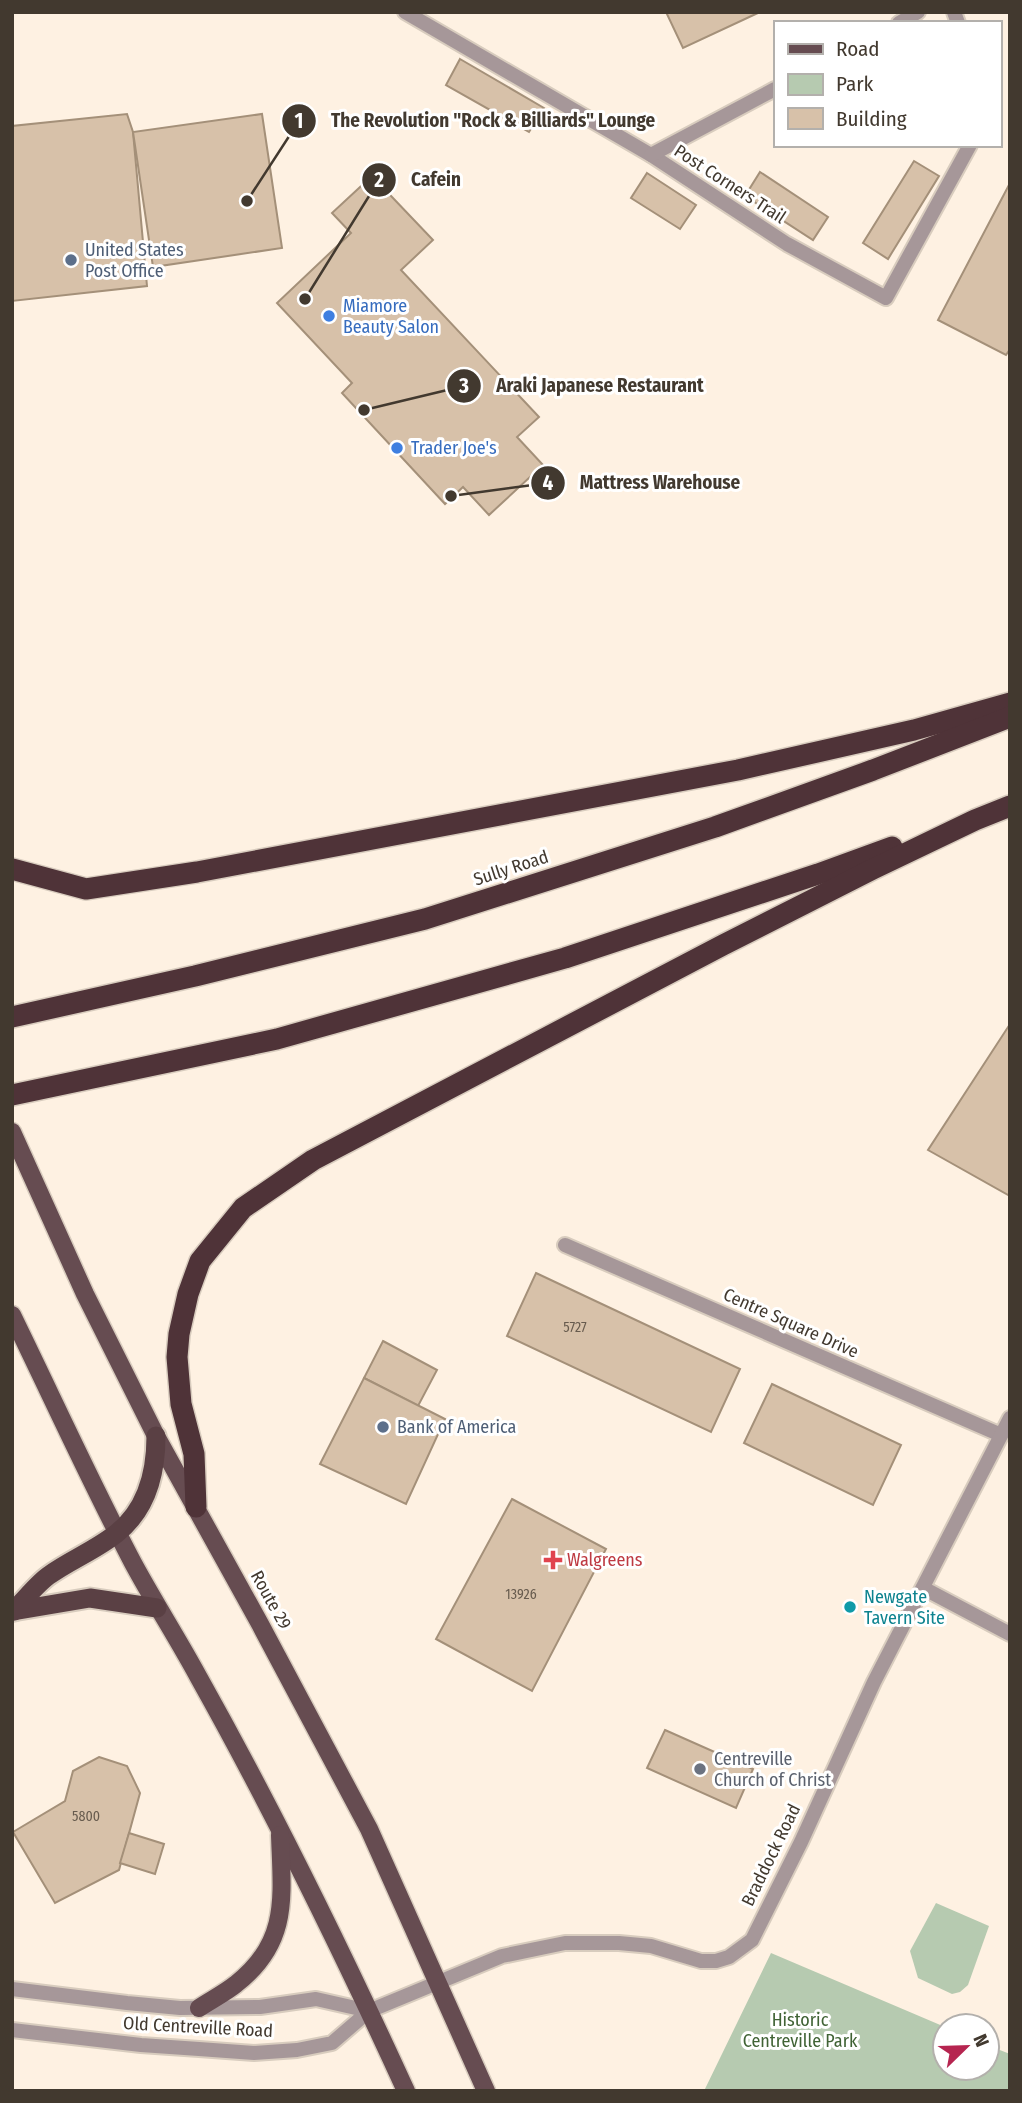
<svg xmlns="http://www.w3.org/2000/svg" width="1022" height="2103" font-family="'Fira Sans Condensed',sans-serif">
<rect width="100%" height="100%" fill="#fef1e2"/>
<g fill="#b6cab0">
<path d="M 936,1903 L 989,1926 L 968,1985 L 960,1992 L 952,1994 L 918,1978 L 910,1951 Z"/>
<path d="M 771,1953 L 945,2027 L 945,2068 L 987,2068 L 987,2045 L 1010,2054 L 1010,2091 L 704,2091 Z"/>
</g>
<g fill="#d7c1a9" stroke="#a49079" stroke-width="2">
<path d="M 666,12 L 760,12 L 683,48 Z"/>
<path d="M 460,59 L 544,108 L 529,132 L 446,85 Z"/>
<path d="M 127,114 L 133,132 L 147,286 L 12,301 L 12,126 Z"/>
<path d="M 262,114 L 282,248 L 153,267 L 133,132 Z"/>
<path d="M 914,161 L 939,176 L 888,259 L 863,243 Z"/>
<path d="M 760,172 L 828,217 L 813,240 L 745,196 Z"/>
<path d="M 647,173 L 696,205 L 680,229 L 631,198 Z"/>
<path d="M 372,176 L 433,240 L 401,270 L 539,417 L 517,437 L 543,465 L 489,515 L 463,487 L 445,504 L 342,393 L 352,383 L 277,303 L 351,233 L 332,213 Z"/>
<path d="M 1010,183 L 1010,349 L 1006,355 L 938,320 Z"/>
<path d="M 1010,1024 L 1010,1196 L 928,1150 Z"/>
<path d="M 536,1273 L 740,1369 L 711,1432 L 507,1336 Z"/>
<path d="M 383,1341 L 437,1370 L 418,1406 L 364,1378 Z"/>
<path d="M 364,1378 L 445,1419 L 406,1504 L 320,1464 Z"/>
<path d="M 772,1384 L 901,1445 L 873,1505 L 744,1443 Z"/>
<path d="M 512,1499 L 606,1549 L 532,1691 L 436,1639 Z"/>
<path d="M 665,1730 L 753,1769 L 736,1808 L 647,1768 Z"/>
<path d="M 99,1757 L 127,1766 L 140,1793 L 119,1870 L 55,1903 L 13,1832 L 65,1801 L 73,1771 Z"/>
<path d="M 129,1833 L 164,1844 L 155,1874 L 120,1863 Z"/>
</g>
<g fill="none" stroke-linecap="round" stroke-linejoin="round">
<defs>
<g id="minor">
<path d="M 405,12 L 651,155 L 787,244 L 886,298 L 970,145"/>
<path d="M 954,12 L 958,23"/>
<path d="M 899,23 L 918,12"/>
<path d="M 651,155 L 775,89"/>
<path d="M 565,1245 L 1001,1435"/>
<path d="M 923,1588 L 1010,1634"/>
</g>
<g id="tertiary">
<path d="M 12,1989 L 127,2003 L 180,2008 L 260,2007 L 316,1999 L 369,2011"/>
<path d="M 12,2030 L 141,2045 L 199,2049 L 254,2053 L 297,2050 L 332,2043 L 369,2011 L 502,1956 L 565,1943 L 619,1943 L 651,1946 L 701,1961 L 716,1961 L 729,1957 L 752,1940 L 801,1842 L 874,1682 L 1010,1418"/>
</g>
<g id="primary">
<path d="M 12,1132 L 85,1294 L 156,1436 L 260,1624 L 369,1829 L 486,2091"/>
<path d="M 12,1315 C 52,1397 90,1481 133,1563 C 154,1602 178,1639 199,1678 C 274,1812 342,1951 406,2091"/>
<path d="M 199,2008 C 211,2000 225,1993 236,1984 C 290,1942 282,1896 280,1835"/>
</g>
<g id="trunk">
<path d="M 13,1611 L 90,1598 L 157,1608"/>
<path d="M 14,1611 C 25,1599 36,1585 48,1576 C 70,1560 96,1550 117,1533 C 147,1509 156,1473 156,1436"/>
</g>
<g id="motorway">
<path d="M 12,869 L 86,889 L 197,872 L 738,770 L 914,730 L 1010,703"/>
<path d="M 12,1017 L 195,976 L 425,919 L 715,827 L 873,770 L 1010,717"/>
<path d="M 12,1095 L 277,1039 L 565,958 L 818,874 L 892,847"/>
<path d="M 196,1507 L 194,1454 L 181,1404 L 177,1357 L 179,1334 L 188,1294 L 200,1261 L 243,1208 L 313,1160 L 723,945 L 873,869 L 975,820 L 1010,806"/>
</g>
</defs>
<use href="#minor" stroke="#d8ccbe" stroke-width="18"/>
<use href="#tertiary" stroke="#d8ccbe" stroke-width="18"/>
<use href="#primary" stroke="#d8ccbe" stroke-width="21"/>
<use href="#trunk" stroke="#d8ccbe" stroke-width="23"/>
<use href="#motorway" stroke="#d8ccbe" stroke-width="24"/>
<use href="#minor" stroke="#a69799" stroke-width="14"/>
<use href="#tertiary" stroke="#a69799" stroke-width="14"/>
<use href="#primary" stroke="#664c51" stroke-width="18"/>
<use href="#trunk" stroke="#5a4044" stroke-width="19"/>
<use href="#motorway" stroke="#4f3338" stroke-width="21"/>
</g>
<g fill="#5c6f8a" stroke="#fff" stroke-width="2.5">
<circle cx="71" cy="260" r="7"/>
<circle cx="383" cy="1427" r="7"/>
</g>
<g fill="#3f7fe0" stroke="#fff" stroke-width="2.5">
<circle cx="329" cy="316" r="7"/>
<circle cx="397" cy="448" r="7"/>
</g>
<path fill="#e0444e" stroke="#fff" stroke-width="2.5" d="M549.5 1549.5h7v7h7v7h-7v7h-7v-7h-7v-7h7z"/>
<circle fill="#0f9aa8" stroke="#fff" stroke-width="2.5" cx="850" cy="1607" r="7"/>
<circle fill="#6b7280" stroke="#fff" stroke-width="2.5" cx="700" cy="1769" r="7"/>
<g text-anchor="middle" stroke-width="6" stroke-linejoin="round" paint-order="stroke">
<g font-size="14" fill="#675b4e">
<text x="575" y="1332">5727</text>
<text x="521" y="1599">13926</text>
<text x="86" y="1821">5800</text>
</g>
<g font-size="18" fill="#42392f" stroke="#fff">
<text transform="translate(730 184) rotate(33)" y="6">Post Corners Trail</text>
<text transform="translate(511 868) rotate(-18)" y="6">Sully Road</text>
<text transform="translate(791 1323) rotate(24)" y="6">Centre Square Drive</text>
<text transform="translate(271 1600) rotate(61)" y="6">Route 29</text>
<text transform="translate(771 1855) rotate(-64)" y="6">Braddock Road</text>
<text transform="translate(198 2027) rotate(3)" y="6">Old Centreville Road</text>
</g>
<g font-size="18" fill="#4e5e75" stroke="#fff" text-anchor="start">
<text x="85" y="256">United States<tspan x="85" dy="21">Post Office</tspan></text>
<text x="397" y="1433">Bank of America</text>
</g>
<g font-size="18" fill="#366cbe" stroke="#fff" text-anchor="start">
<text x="343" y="312">Miamore<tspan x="343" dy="21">Beauty Salon</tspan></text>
<text x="411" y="454">Trader Joe's</text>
</g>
<g font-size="18" fill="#be3a42" stroke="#fff" text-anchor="start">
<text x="567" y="1566">Walgreens</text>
</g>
<g font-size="18" fill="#0d838f" stroke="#fff" text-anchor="start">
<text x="864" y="1603">Newgate<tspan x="864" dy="21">Tavern Site</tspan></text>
</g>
<g font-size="18" fill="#5b616d" stroke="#fff" text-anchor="start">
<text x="714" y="1765">Centreville<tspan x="714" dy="21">Church of Christ</tspan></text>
</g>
<g font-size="18" fill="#406335" stroke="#fff">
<text x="800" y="2026">Historic<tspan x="800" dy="21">Centreville Park</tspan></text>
</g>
</g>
<path fill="none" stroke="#42392f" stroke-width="2.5" d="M247 201L299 121M305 299L379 180M364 410L464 386M451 496L548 483"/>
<g fill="#42392f" stroke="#fff" stroke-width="2.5">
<circle cx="247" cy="201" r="7"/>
<circle cx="305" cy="299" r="7"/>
<circle cx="364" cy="410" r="7"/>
<circle cx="451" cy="496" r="7"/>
<circle cx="299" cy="121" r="18"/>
<circle cx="379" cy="180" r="18"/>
<circle cx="464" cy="386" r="18"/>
<circle cx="548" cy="483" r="18"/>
</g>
<g font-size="21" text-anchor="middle" font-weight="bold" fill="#fff">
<text x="299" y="128">1</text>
<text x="379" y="187">2</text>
<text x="464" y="393">3</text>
<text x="548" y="490">4</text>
</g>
<g font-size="19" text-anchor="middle" font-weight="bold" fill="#42392f" stroke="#fff" stroke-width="6" stroke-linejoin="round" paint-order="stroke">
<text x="493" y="127">The Revolution "Rock &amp; Billiards" Lounge</text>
<text x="436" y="186">Cafein</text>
<text x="600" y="392">Araki Japanese Restaurant</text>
<text x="660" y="489">Mattress Warehouse</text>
</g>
<rect width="1022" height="2103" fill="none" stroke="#42392f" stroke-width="28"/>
<rect x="774" y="21" width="228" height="126" fill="#ffffff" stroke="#b3b0ac" stroke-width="2"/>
<rect x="788" y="44" width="35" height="10" fill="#664c51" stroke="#b3b0ac" stroke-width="2"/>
<text x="836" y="56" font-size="21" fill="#42392f">Road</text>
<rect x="788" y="74" width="35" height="21" fill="#b6cab0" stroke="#b3b0ac" stroke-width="2"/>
<text x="836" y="91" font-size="21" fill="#42392f">Park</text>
<rect x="788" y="108" width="35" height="21" fill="#d7c1a9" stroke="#b3b0ac" stroke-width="2"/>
<text x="836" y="126" font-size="21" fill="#42392f">Building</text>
<g transform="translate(966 2047) rotate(67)"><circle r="33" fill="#ffffff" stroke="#b3b0ac" stroke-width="2"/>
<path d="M0-5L12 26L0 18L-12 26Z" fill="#b62550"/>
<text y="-10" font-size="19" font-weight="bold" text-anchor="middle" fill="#42392f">N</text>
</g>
</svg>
